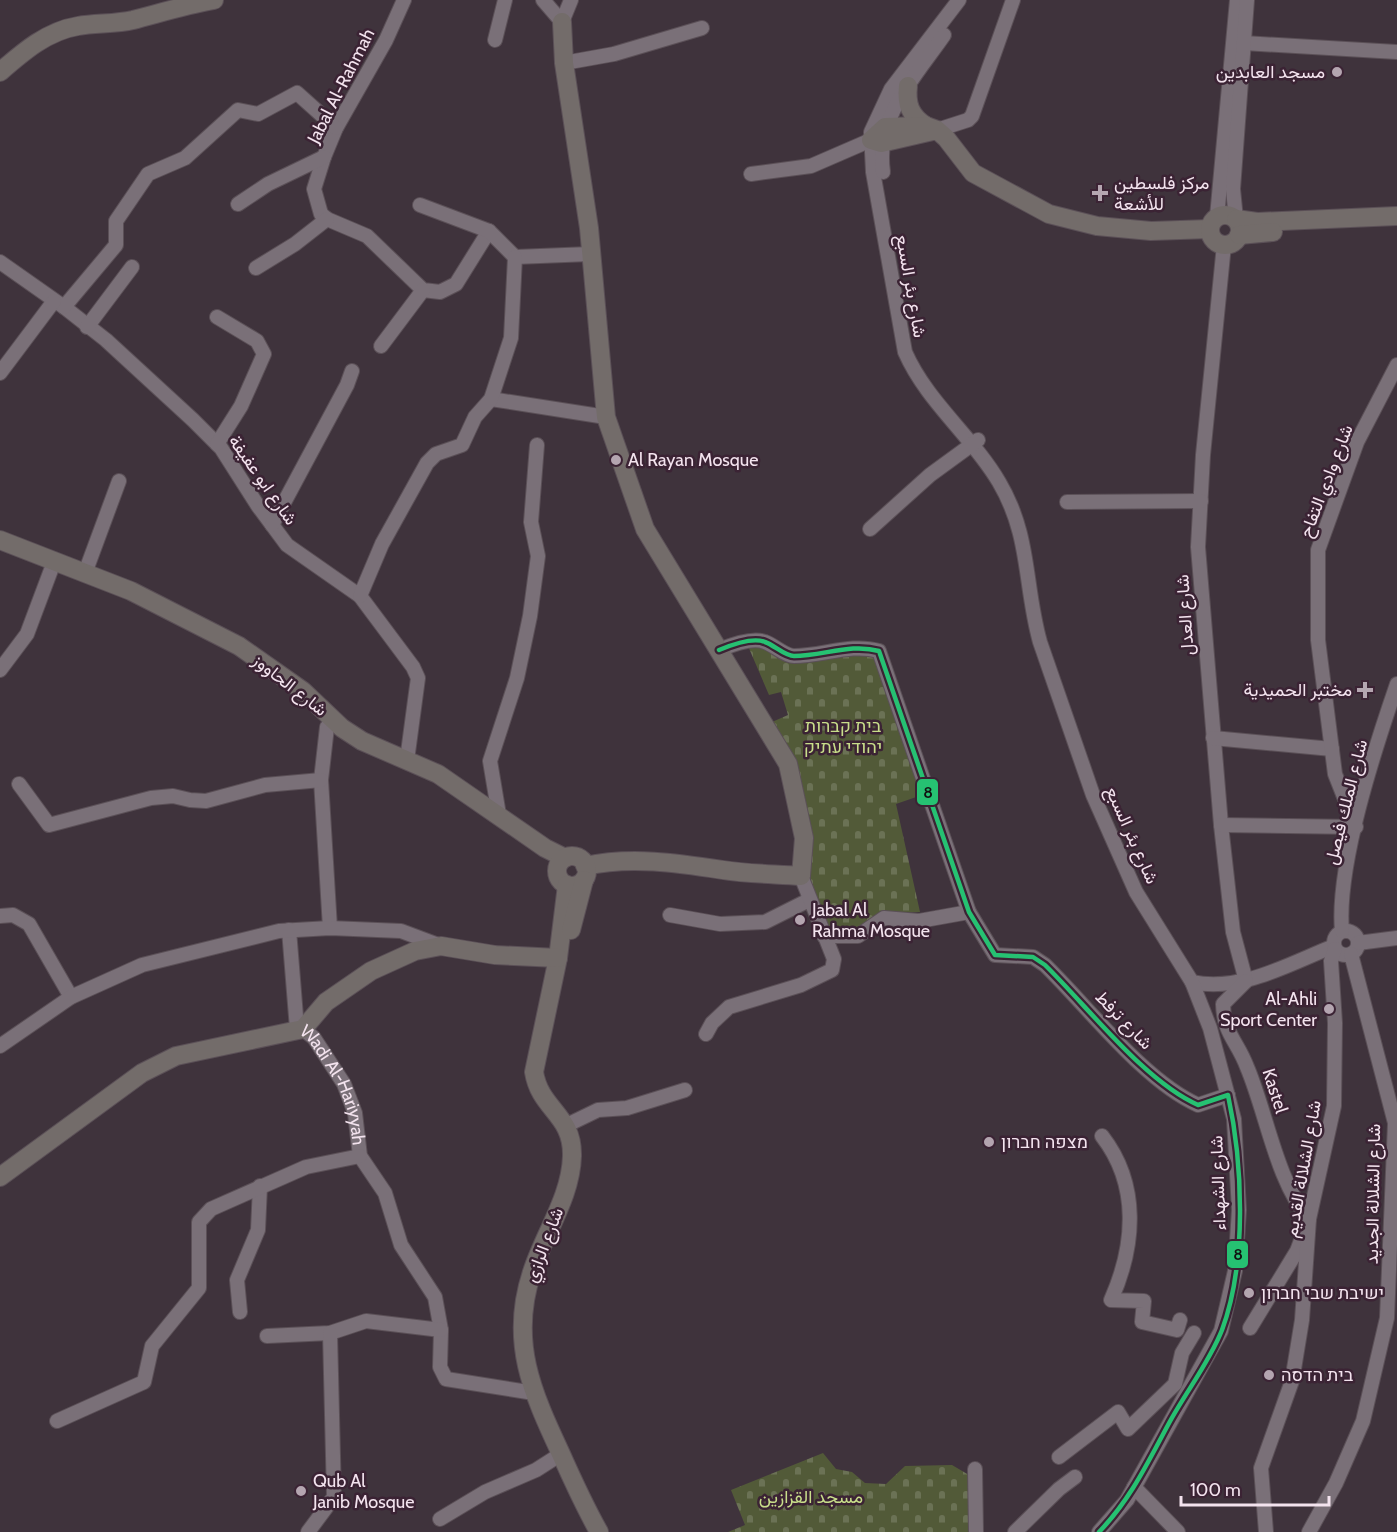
<svg xmlns="http://www.w3.org/2000/svg" width="1397" height="1532" font-family="Cabin,Vazirmatn,Heebo,sans-serif">
<defs>
<pattern id="cemetery-stones" width="16" height="16" patternUnits="userSpaceOnUse" patternTransform="scale(1.5)"><rect width="16" height="16" fill="#525a38"/><path d="M2 7V4a2 2 0 0 1 4 0v3zM10 15v-3a2 2 0 0 1 4 0v3z" fill="#6b7255"/></pattern>
</defs>
<rect width="100%" height="100%" fill="#3f333c"/>
<g fill="url(#cemetery-stones)">
<path d="M 748,646 L 854,651 L 874,657 L 883,672 L 922,795 L 896,804 L 920,912 L 896,913 L 857,932 L 828,929 L 807,870 L 772,722 L 788,715 L 781,692 L 769,695 Z"/>
<path d="M 823,1453 L 836,1469 L 852,1472 L 865,1483 L 886,1484 L 905,1466 L 952,1465 L 974,1478 L 973,1532 L 728,1532 L 745,1525 L 731,1490 Z"/>
</g>
<g fill="none" stroke-linecap="round" stroke-linejoin="round">
<defs>
<g id="minor">
<path d="M 404,0 L 386,40 L 336,128 L 324,157 L 314,189 L 321,214 L 327,219 L 367,236 L 423,290 L 440,292 L 456,284 L 489,231"/>
<path d="M 543,0 L 562,22"/>
<path d="M 959,0 L 891,89 L 871,132 L 873,172 L 905,352 C 927,402 972,436 999,482 C 1031,536 1024,585 1040,642 L 1093,795 L 1136,892 L 1192,982 C 1240,993 1291,963 1334,946"/>
<path d="M 562,22 L 571,0"/>
<path d="M 495,40 L 505,0"/>
<path d="M 1244,43 L 1397,52"/>
<path d="M 564,63 L 614,54 L 702,28"/>
<path d="M 937,130 L 968,120 L 972,116 L 1013,0"/>
<path d="M 883,172 C 875,117 915,77 944,35"/>
<path d="M 751,174 L 811,166 L 871,140"/>
<path d="M 238,204 L 268,184 L 324,157"/>
<path d="M 420,205 L 489,231 L 515,257 L 590,254"/>
<path d="M 1217,217 L 1237,0"/>
<path d="M 1236,219 L 1233,189 L 1247,0"/>
<path d="M 1224,245 L 1203,455 L 1198,547 L 1221,825 L 1233,932 L 1246,981"/>
<path d="M 0,262 L 64,307 L 106,340 L 193,420 L 221,448 L 258,506 L 287,545 L 360,596 L 413,667 L 418,678 L 407,760"/>
<path d="M 256,268 L 295,244 L 327,219"/>
<path d="M 64,307 L 116,245 L 116,221 L 148,174 L 185,158 L 238,110 L 258,114 L 297,93 L 336,128"/>
<path d="M 87,327 L 132,267"/>
<path d="M 381,346 L 423,290"/>
<path d="M 0,373 L 54,301"/>
<path d="M 491,399 L 606,417"/>
<path d="M 217,444 L 241,406 L 264,354 L 257,341 L 217,317"/>
<path d="M 1067,502 L 1201,501"/>
<path d="M 272,525 L 347,385 L 352,371"/>
<path d="M 870,529 L 930,475 L 978,440"/>
<path d="M 85,573 L 119,481"/>
<path d="M 360,596 L 382,544 L 427,463 L 436,454 L 462,445 L 475,417 L 491,399 L 511,338 L 515,257"/>
<path d="M 719,650 C 731,645 753,637 765,642 C 774,645 785,656 794,656 C 823,656 851,643 879,651 L 969,912 L 995,955 L 1033,957 L 1045,965 C 1089,1008 1144,1081 1198,1105 L 1228,1095"/>
<path d="M 0,670 L 27,634 L 51,570"/>
<path d="M 327,727 L 321,780 L 330,928"/>
<path d="M 1213,738 L 1332,749"/>
<path d="M 19,784 L 49,825 L 151,798 L 173,796 L 190,800 L 206,801 L 265,785 L 321,780"/>
<path d="M 499,815 L 490,761 L 517,678 L 530,616 L 538,556 L 531,522 L 537,445"/>
<path d="M 1221,825 L 1356,827 L 1335,774 L 1318,640 L 1318,550 L 1357,442 L 1397,365"/>
<path d="M 670,915 L 720,924 L 765,922 L 809,900"/>
<path d="M 0,916 L 13,915 L 29,924 L 71,997"/>
<path d="M 289,930 L 297,1029"/>
<circle cx="1346" cy="943" r="12"/>
<path d="M 1342,931 C 1336,866 1375,748 1397,684"/>
<path d="M 824,936 L 858,936 L 884,918 L 919,921 L 969,912"/>
<path d="M 1358,943 L 1397,938"/>
<path d="M 1246,981 L 1223,1004 C 1224,1035 1237,1040 1247,1067 C 1267,1114 1276,1180 1309,1219 L 1297,1251 L 1250,1328"/>
<path id="s1" d="M 303,1029 L 314,1038 L 344,1084 L 355,1113 L 360,1156 L 385,1193 L 401,1245 L 435,1297 L 441,1330 L 440,1367 L 446,1379 L 534,1393"/>
<path d="M 706,1034 L 712,1023 L 729,1007 L 801,985 L 832,970 L 834,959 L 801,876"/>
<path d="M 0,1046 L 71,997 L 142,965 L 279,931 L 330,928 L 401,931 L 441,946"/>
<path d="M 567,1125 L 598,1110 L 627,1108 L 685,1090"/>
<path d="M 1102,1136 C 1140,1185 1135,1246 1111,1300 L 1144,1301 L 1142,1322 L 1177,1330 L 1180,1320"/>
<path d="M 240,1312 L 237,1280 L 258,1230 L 260,1186"/>
<path d="M 267,1336 L 330,1333 L 366,1321 L 441,1330"/>
<path d="M 57,1421 L 144,1382 L 152,1346 L 199,1288 L 199,1222 L 211,1209 L 306,1167 L 360,1156"/>
<path d="M 1059,1457 L 1118,1412 L 1128,1429 L 1175,1384 L 1182,1353 L 1194,1333"/>
<path d="M 975,1469 L 976,1532"/>
<path d="M 1134,1487 L 1178,1532"/>
<path d="M 440,1519 L 485,1492 L 536,1470 L 561,1454"/>
<path d="M 308,1532 L 334,1497 L 330,1333"/>
<path d="M 1015,1532 L 1059,1489 L 1075,1477"/>
<path d="M 1099,1532 L 1127,1500 L 1221,1331 L 1235,1271 L 1239,1210 L 1234,1119 L 1210,1028 L 1192,982"/>
<path d="M 1266,1532 L 1261,1468 L 1292,1381 L 1302,1320 L 1309,1219 L 1334,1106 L 1335,1023 L 1331,961 L 1335,949"/>
<path d="M 1309,1532 L 1336,1483 L 1363,1421 L 1387,1318 L 1395,1123 L 1351,954"/>
</g>
<g id="major">
<path d="M 562,22 L 564,63 L 589,228 L 606,417 L 645,529 L 788,764 L 804,838 L 801,876 C 775,874 748,874 723,870 C 677,863 631,856 585,866"/>
<path d="M 0,72 C 23,52 47,31 78,26 C 96,23 116,24 133,20 C 160,13 186,5 214,0"/>
<path d="M 908,86 C 906,104 910,116 926,126"/>
<path d="M 937,130 L 881,143 L 871,140 L 885,127 L 926,126 L 937,130 L 946,138 L 973,173 L 1049,214 L 1097,226 L 1151,231 L 1210,229"/>
<circle cx="1225" cy="230" r="15"/>
<path d="M 1236,219 L 1257,222 L 1397,216"/>
<path d="M 1239,235 L 1273,232"/>
<path d="M 0,540 L 131,591 L 239,646 L 303,691 L 342,728 L 362,741 L 438,774 L 545,848 L 565,858"/>
<circle cx="572" cy="871" r="15"/>
<path d="M 567,885 L 558,958 L 534,1072 C 540,1110 573,1114 572,1156 C 571,1197 544,1234 532,1272 C 509,1341 532,1392 561,1454 C 573,1481 585,1507 599,1532"/>
<path d="M 571,930 L 584,880"/>
<path d="M 0,1177 L 142,1073 L 176,1056 L 303,1029 L 326,1002 L 371,971 L 415,951 L 441,946 L 495,955 L 558,958"/>
</g>
</defs>
<use href="#minor" stroke="#5b5057" stroke-width="16"/>
<use href="#major" stroke="#5b5057" stroke-width="20"/>
<use href="#minor" stroke="#7a7078" stroke-width="14"/>
<use href="#major" stroke="#736c6a" stroke-width="18"/>
<defs>
<path id="bus-1" d="M 719,650 C 731,645 753,637 765,642 C 774,645 785,656 794,656 C 823,656 851,643 879,651 L 969,912 L 995,955 L 1033,957 L 1045,965 C 1089,1008 1144,1081 1198,1105 L 1228,1095 C 1243,1164 1247,1263 1222,1330 C 1209,1363 1185,1393 1168,1425 C 1147,1464 1130,1500 1099,1532"/>
</defs>
<use href="#bus-1" stroke="#3b2334" stroke-width="9"/>
<use href="#bus-1" stroke="#26c172" stroke-width="4.5"/>
</g>
<g fill="#b4a5b0" stroke="#3b2334" stroke-width="2">
<circle cx="1337" cy="72" r="6"/>
<path d="M1097 184h6v6h6v6h-6v6h-6v-6h-6v-6h6z"/>
<circle cx="616" cy="460" r="6"/>
<path d="M1362 681h6v6h6v6h-6v6h-6v-6h-6v-6h6z"/>
<circle cx="800" cy="920" r="6"/>
<circle cx="1329" cy="1009" r="6"/>
<circle cx="989" cy="1142" r="6"/>
<circle cx="1249" cy="1293" r="6"/>
<circle cx="1269" cy="1375" r="6"/>
<circle cx="301" cy="1491" r="6"/>
</g>
<g text-anchor="middle" stroke-width="5" stroke-linejoin="round" paint-order="stroke">
<g font-size="18" fill="#f3e3ee" stroke="#3b2334" text-anchor="start">
<text x="1325" y="78" text-anchor="end">مسجد العابدين</text>
<text x="1114" y="189">مركز فلسطين<tspan x="1114" dy="21">للأشعة</tspan></text>
<text x="628" y="466">Al Rayan Mosque</text>
<text x="1352" y="696" text-anchor="end">مختبر الحميدية</text>
<text x="812" y="916">Jabal Al<tspan x="812" dy="21">Rahma Mosque</tspan></text>
<text x="1317" y="1005" text-anchor="end">Al-Ahli<tspan x="1317" dy="21">Sport Center</tspan></text>
<text x="1001" y="1148">מצפה חברון</text>
<text x="1261" y="1299">ישיבת שבי חברון</text>
<text x="1281" y="1381">בית הדסה</text>
<text x="313" y="1487">Qub Al<tspan x="313" dy="21">Janib Mosque</tspan></text>
</g>
<g font-size="18" fill="#f3e3ee" stroke="#3b2334">
<text transform="translate(341 86) rotate(-63)" y="6">Jabal Al-Rahmah</text>
<text transform="translate(911 286) rotate(80)" y="6">شارع بئر السبع</text>
<text transform="translate(263 480) rotate(55)" y="6">شارع ابو عفيفة</text>
<text transform="translate(1326 481) rotate(-69)" y="6">شارع وادي التفاح</text>
<text transform="translate(1185 615) rotate(-94)" y="6">شارع العدل</text>
<text transform="translate(290 685) rotate(38)" y="6">شارع الحاووز</text>
<text transform="translate(1346 802) rotate(-76)" y="6">شارع الملك فيصل</text>
<text transform="translate(1132 835) rotate(66)" y="6">شارع بئر السبع</text>
<text transform="translate(1124 1020) rotate(46)" y="6">شارع ترفط</text>
<text transform="translate(1275 1091) rotate(72)" y="6">Kastel</text>
<text dy="6" stroke="none"><textPath href="#s1" startOffset="66">Wadi Al-Hariyyah</textPath></text>
<text transform="translate(1303 1169) rotate(-80)" y="6">شارع الشلالة القديم</text>
<text transform="translate(1218 1183) rotate(-92)" y="6">شارع الشهداء</text>
<text transform="translate(1373 1194) rotate(-89)" y="6">شارع الشلالة الجديد</text>
<text transform="translate(544 1245) rotate(-69)" y="6">شارع الرازي</text>
</g>
<g font-size="18" fill="#c8de8a" stroke="#3b2334">
<text x="843" y="732">בית קברות<tspan x="843" dy="21">יהודי עתיק</tspan></text>
<text x="811" y="1503">مسجد القزازين</text>
</g>
</g>
<g stroke="#3b2334" stroke-width="2">
<rect x="916" y="778" width="23" height="28" rx="6" fill="#26c172"/>
<rect x="1226" y="1240" width="23" height="29" rx="6" fill="#26c172"/>
</g>
<g font-size="16" text-anchor="middle" font-weight="bold" fill="#111">
<text x="928" y="798">8</text>
<text x="1238" y="1260">8</text>
</g>
<path d="M1181 1496v9h148v-9" fill="none" stroke="#f3e3ee" stroke-width="3"/>
<text x="1190" y="1496" font-size="18" fill="#f3e3ee" stroke="#3b2334" stroke-width="4.5" paint-order="stroke">100 m</text>
</svg>
